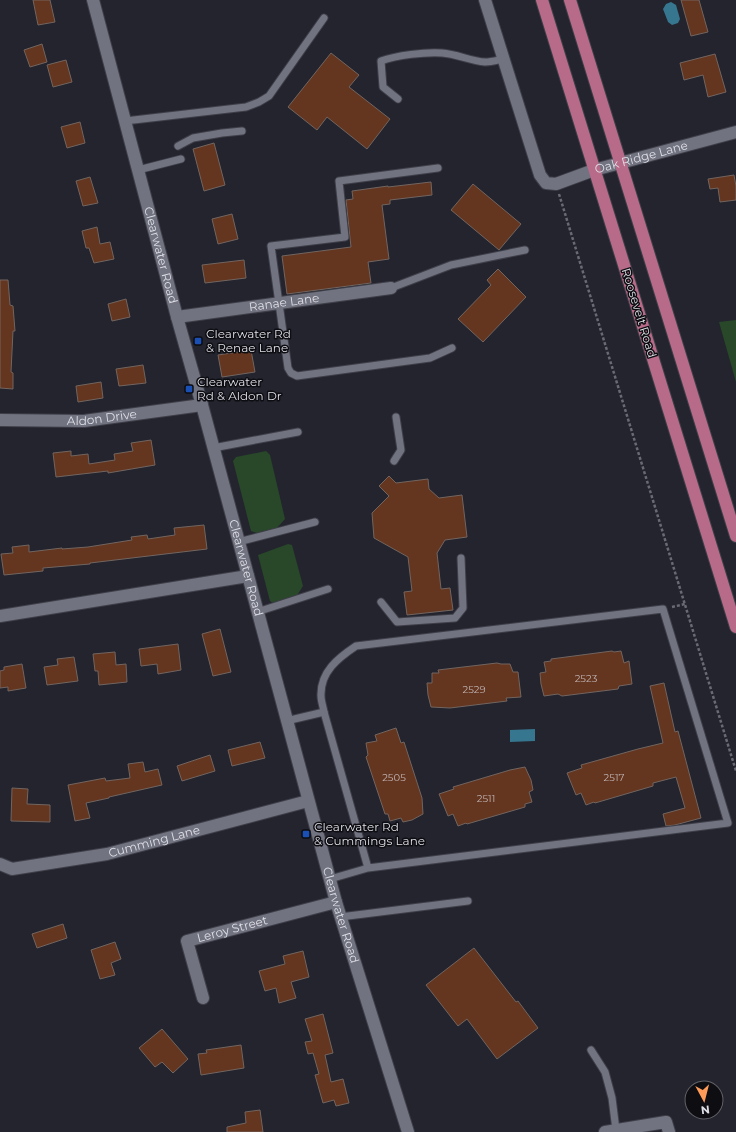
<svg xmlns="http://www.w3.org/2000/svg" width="736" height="1132" font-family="Montserrat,sans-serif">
<rect width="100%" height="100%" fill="#23242e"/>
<g fill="#284829">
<path d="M 736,320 L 736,382 L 719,322 Z"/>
<path d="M 266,451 L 270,455 L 285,519 L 276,529 L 257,533 L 251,531 L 233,461 L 236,457 Z"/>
<path d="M 288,544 L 292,545 L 303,586 L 296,597 L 273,603 L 270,601 L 258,555 Z"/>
</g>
<g fill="#36768f">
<path d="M 671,2 L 676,5 L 680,19 L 678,23 L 672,25 L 668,22 L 663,9 L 666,4 Z"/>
<path d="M 535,729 L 535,741 L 510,742 L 510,730 Z"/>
</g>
<g fill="#64351f" stroke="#726560">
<path d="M 33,0 L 50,0 L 55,22 L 38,25 Z"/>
<path d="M 681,0 L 699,0 L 708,32 L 691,36 Z"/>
<path d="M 42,44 L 47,62 L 30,67 L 24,50 Z"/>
<path d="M 331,53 L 359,75 L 349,87 L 390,119 L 367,149 L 327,117 L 317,130 L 288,107 Z"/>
<path d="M 715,54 L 726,92 L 708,97 L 703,75 L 684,80 L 680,63 Z"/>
<path d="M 66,60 L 72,82 L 53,87 L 47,65 Z"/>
<path d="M 80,122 L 85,143 L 67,148 L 61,127 Z"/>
<path d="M 214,143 L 225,185 L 204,191 L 193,149 Z"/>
<path d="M 734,175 L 736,186 L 736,200 L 720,202 L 718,188 L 710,189 L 708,179 Z"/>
<path d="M 90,177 L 98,203 L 83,206 L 76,181 Z"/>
<path d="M 431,182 L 432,195 L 390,200 L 390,204 L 382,205 L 389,259 L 368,262 L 371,283 L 287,294 L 282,256 L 351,247 L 346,200 L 353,199 L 352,191 L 388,186 L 388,187 Z"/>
<path d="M 473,184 L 521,224 L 499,250 L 451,210 Z"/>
<path d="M 232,214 L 238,239 L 218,244 L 212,219 Z"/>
<path d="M 97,227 L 100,244 L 110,242 L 114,259 L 94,263 L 89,248 L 86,248 L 82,231 Z"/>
<path d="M 244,260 L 246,278 L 205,283 L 202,265 Z"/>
<path d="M 498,269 L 526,297 L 483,342 L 458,319 L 491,285 L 487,280 Z"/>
<path d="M 0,280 L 8,280 L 10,305 L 13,306 L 15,331 L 13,331 L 11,372 L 13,373 L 13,389 L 0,388 Z"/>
<path d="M 126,299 L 130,317 L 112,321 L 108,304 Z"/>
<path d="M 251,350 L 255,372 L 222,377 L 218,355 Z"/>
<path d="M 143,365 L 146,383 L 119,386 L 116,369 Z"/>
<path d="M 101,382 L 103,398 L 78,402 L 76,386 Z"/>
<path d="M 151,440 L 155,465 L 108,473 L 108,471 L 56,477 L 53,453 L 71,451 L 71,456 L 88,454 L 89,464 L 115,460 L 114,454 L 133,451 L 131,443 Z"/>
<path d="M 389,476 L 396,483 L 428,479 L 429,489 L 439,498 L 462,495 L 467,537 L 445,540 L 437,553 L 441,589 L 450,588 L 453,610 L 407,615 L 404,592 L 412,591 L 408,557 L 374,538 L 372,513 L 389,496 L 379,486 Z"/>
<path d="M 204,525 L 207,549 L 90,563 L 90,564 L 43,568 L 43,571 L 4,575 L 1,554 L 13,553 L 12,547 L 29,545 L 29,552 L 62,548 L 62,549 L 88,547 L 132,540 L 131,537 L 147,535 L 148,539 L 175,535 L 174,528 Z"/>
<path d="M 220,629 L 231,672 L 213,676 L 202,634 Z"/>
<path d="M 178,644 L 181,670 L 158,674 L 157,664 L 141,666 L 139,649 Z"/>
<path d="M 612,651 L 614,652 L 621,651 L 624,663 L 629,661 L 632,684 L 619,686 L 618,689 L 562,696 L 558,694 L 544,696 L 541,684 L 540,673 L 546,672 L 544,662 L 551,661 L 551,659 Z"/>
<path d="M 115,652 L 116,665 L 126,664 L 127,682 L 99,685 L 98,671 L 95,671 L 93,654 Z"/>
<path d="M 74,657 L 78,681 L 47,685 L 44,667 L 58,665 L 57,659 Z"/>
<path d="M 497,663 L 501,664 L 510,664 L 513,672 L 518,672 L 521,697 L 506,698 L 507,701 L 450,708 L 431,707 L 428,695 L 427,683 L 432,683 L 432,673 L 439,673 L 438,670 Z"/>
<path d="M 22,664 L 26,688 L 8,691 L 8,687 L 0,688 L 0,671 L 4,670 L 4,667 Z"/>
<path d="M 664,683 L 675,732 L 678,731 L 701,818 L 675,825 L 666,826 L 663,814 L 685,808 L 676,777 L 653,783 L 653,786 L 595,803 L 594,802 L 586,805 L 581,793 L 576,795 L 567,773 L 582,768 L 581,765 L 638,749 L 663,743 L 650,686 Z"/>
<path d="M 396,728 L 401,743 L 404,742 L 422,798 L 423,814 L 412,820 L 403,822 L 401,818 L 390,821 L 388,814 L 385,814 L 366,757 L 368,755 L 366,743 L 377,741 L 375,735 Z"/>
<path d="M 260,742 L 265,758 L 232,766 L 228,750 Z"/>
<path d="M 210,755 L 215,771 L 182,781 L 177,766 Z"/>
<path d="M 143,762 L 145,772 L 158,769 L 162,785 L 109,797 L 109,798 L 86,803 L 90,818 L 75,821 L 68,785 L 105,778 L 106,781 L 130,778 L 128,764 Z"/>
<path d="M 525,767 L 531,780 L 533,790 L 529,792 L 532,802 L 525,804 L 525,807 L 467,824 L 466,823 L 458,826 L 453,814 L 448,816 L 439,794 L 454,789 L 453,787 L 510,770 Z"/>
<path d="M 12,788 L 28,789 L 27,804 L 50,805 L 50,822 L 11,821 Z"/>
<path d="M 63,924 L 67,938 L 37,948 L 32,934 Z"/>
<path d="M 115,942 L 121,959 L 111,963 L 115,975 L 100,979 L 91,950 Z"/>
<path d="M 474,948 L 516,1002 L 518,1001 L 538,1028 L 497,1059 L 467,1019 L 458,1026 L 426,985 Z"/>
<path d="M 303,951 L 309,977 L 291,982 L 296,998 L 279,1003 L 276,988 L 265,991 L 259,971 L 285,964 L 283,956 Z"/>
<path d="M 323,1014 L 333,1053 L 325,1055 L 331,1082 L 343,1079 L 349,1103 L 336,1106 L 334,1100 L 323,1103 L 315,1075 L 319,1074 L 313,1053 L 308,1054 L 305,1042 L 312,1041 L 305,1019 Z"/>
<path d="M 162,1029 L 188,1059 L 173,1073 L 162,1062 L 155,1067 L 139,1048 Z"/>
<path d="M 241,1045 L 244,1068 L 201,1075 L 198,1054 L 207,1053 L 206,1050 Z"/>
<path d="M 260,1110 L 263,1132 L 227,1132 L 227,1127 L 246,1123 L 245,1112 Z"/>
</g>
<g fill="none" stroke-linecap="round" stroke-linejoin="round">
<defs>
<g id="service">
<path d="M 398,99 L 383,87 L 381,61 C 397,55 425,52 442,53 C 457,54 470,61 485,62 C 491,62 498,60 503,59"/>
<path d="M 125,121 L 246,107 L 259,102 L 269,96 L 324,18"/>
<path d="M 178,146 L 193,138 L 222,133 L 242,131"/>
<path d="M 438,168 L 339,181 L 345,237 L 271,246 L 288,368 L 291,373 L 297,376 L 430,358 L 452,348"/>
<path d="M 138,170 L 181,159"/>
<path d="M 391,288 L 451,265 L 525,250"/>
<path d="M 213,448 L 298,432"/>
<path d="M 394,461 L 401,450 L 396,417"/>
<path d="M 238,542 L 315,522"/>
<path d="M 381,602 L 397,622 L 455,618 L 463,608 L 461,558"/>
<path d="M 257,612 L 328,589"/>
<path d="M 286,721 L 324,712"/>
<path d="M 330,879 L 368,868 L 728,823 L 663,609 L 356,646 C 338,658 320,672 321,696 C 321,701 323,706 324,712 L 368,868"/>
<path d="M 340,917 L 468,901"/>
<path d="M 591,1050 L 605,1072 L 612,1098 L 616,1130"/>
</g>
<g id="minor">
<path id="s1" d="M 485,0 L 540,175 L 546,183 L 556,184 L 594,170 L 736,132"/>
<path id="s2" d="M 177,317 L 391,288"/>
<path id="s3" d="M 0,420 L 84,421 L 202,405"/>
<path d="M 0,616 L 248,576"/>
<path id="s4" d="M 0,864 L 12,869 L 107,854 L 308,801"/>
<path id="s5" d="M 203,998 L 187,941 L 336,902"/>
<path d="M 605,1132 L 666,1122 L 669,1132"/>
</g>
<g id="tertiary">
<path id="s6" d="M 93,0 L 177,317 L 202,405 L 336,902 L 408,1132"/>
</g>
<g id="primary">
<path d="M 542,0 L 736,627"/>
<path d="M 570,0 L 736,536"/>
</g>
</defs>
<use href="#service" stroke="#3e3f48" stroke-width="9"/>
<use href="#minor" stroke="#3e3f48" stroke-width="14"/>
<use href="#tertiary" stroke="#3e3f48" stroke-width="14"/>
<use href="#primary" stroke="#3e3f48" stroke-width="14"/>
<g stroke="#696a73" stroke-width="2.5" stroke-dasharray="3 2" stroke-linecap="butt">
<path d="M 559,194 L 736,771"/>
<path d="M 672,607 L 685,604"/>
</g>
<use href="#service" stroke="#727380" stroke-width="7"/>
<use href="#minor" stroke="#727380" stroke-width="12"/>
<use href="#tertiary" stroke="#727380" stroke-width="12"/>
<use href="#primary" stroke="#b76b89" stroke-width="12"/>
</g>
<g fill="#1a4fb4" stroke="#0d0d12" stroke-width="1.5">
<rect x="194" y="337" width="8" height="8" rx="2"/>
<rect x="185" y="385" width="8" height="8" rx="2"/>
<rect x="302" y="830" width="8" height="8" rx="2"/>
</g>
<g text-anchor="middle" stroke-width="3" stroke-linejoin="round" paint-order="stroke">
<g font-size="10" fill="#c0b4b4">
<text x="586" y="682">2523</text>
<text x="474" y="693">2529</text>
<text x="394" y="781">2505</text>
<text x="614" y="781">2517</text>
<text x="486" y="802">2511</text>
</g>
<g font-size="12" fill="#dedfe6" stroke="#0d0d12">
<text dy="4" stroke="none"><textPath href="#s1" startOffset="293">Oak Ridge Lane</textPath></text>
<text dy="4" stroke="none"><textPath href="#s6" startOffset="264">Clearwater Road</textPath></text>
<text dy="4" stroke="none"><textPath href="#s2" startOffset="108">Ranae Lane</textPath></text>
<text transform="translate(639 313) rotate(73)" y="4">Roosevelt Road</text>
<text dy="4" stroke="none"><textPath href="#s3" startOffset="102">Aldon Drive</textPath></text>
<text dy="4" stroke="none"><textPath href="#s6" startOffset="588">Clearwater Road</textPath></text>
<text dy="4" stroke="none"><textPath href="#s4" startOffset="158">Cumming Lane</textPath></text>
<text dy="4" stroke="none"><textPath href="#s6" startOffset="948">Clearwater Road</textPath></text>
<text dy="4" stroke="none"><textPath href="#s5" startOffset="106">Leroy Street</textPath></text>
</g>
<g font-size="12" fill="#dedfe6" stroke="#0d0d12" text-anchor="start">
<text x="206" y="338">Clearwater Rd<tspan x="206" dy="14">&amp; Renae Lane</tspan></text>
<text x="197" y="386">Clearwater<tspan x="197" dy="14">Rd &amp; Aldon Dr</tspan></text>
<text x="314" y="831">Clearwater Rd<tspan x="314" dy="14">&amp; Cummings Lane</tspan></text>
</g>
</g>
<g transform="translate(704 1100) rotate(173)"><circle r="19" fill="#0d0d12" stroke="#616167"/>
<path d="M0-3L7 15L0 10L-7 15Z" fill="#fe9b59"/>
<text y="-6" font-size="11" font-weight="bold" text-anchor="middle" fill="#dedfe6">N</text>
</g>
</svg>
